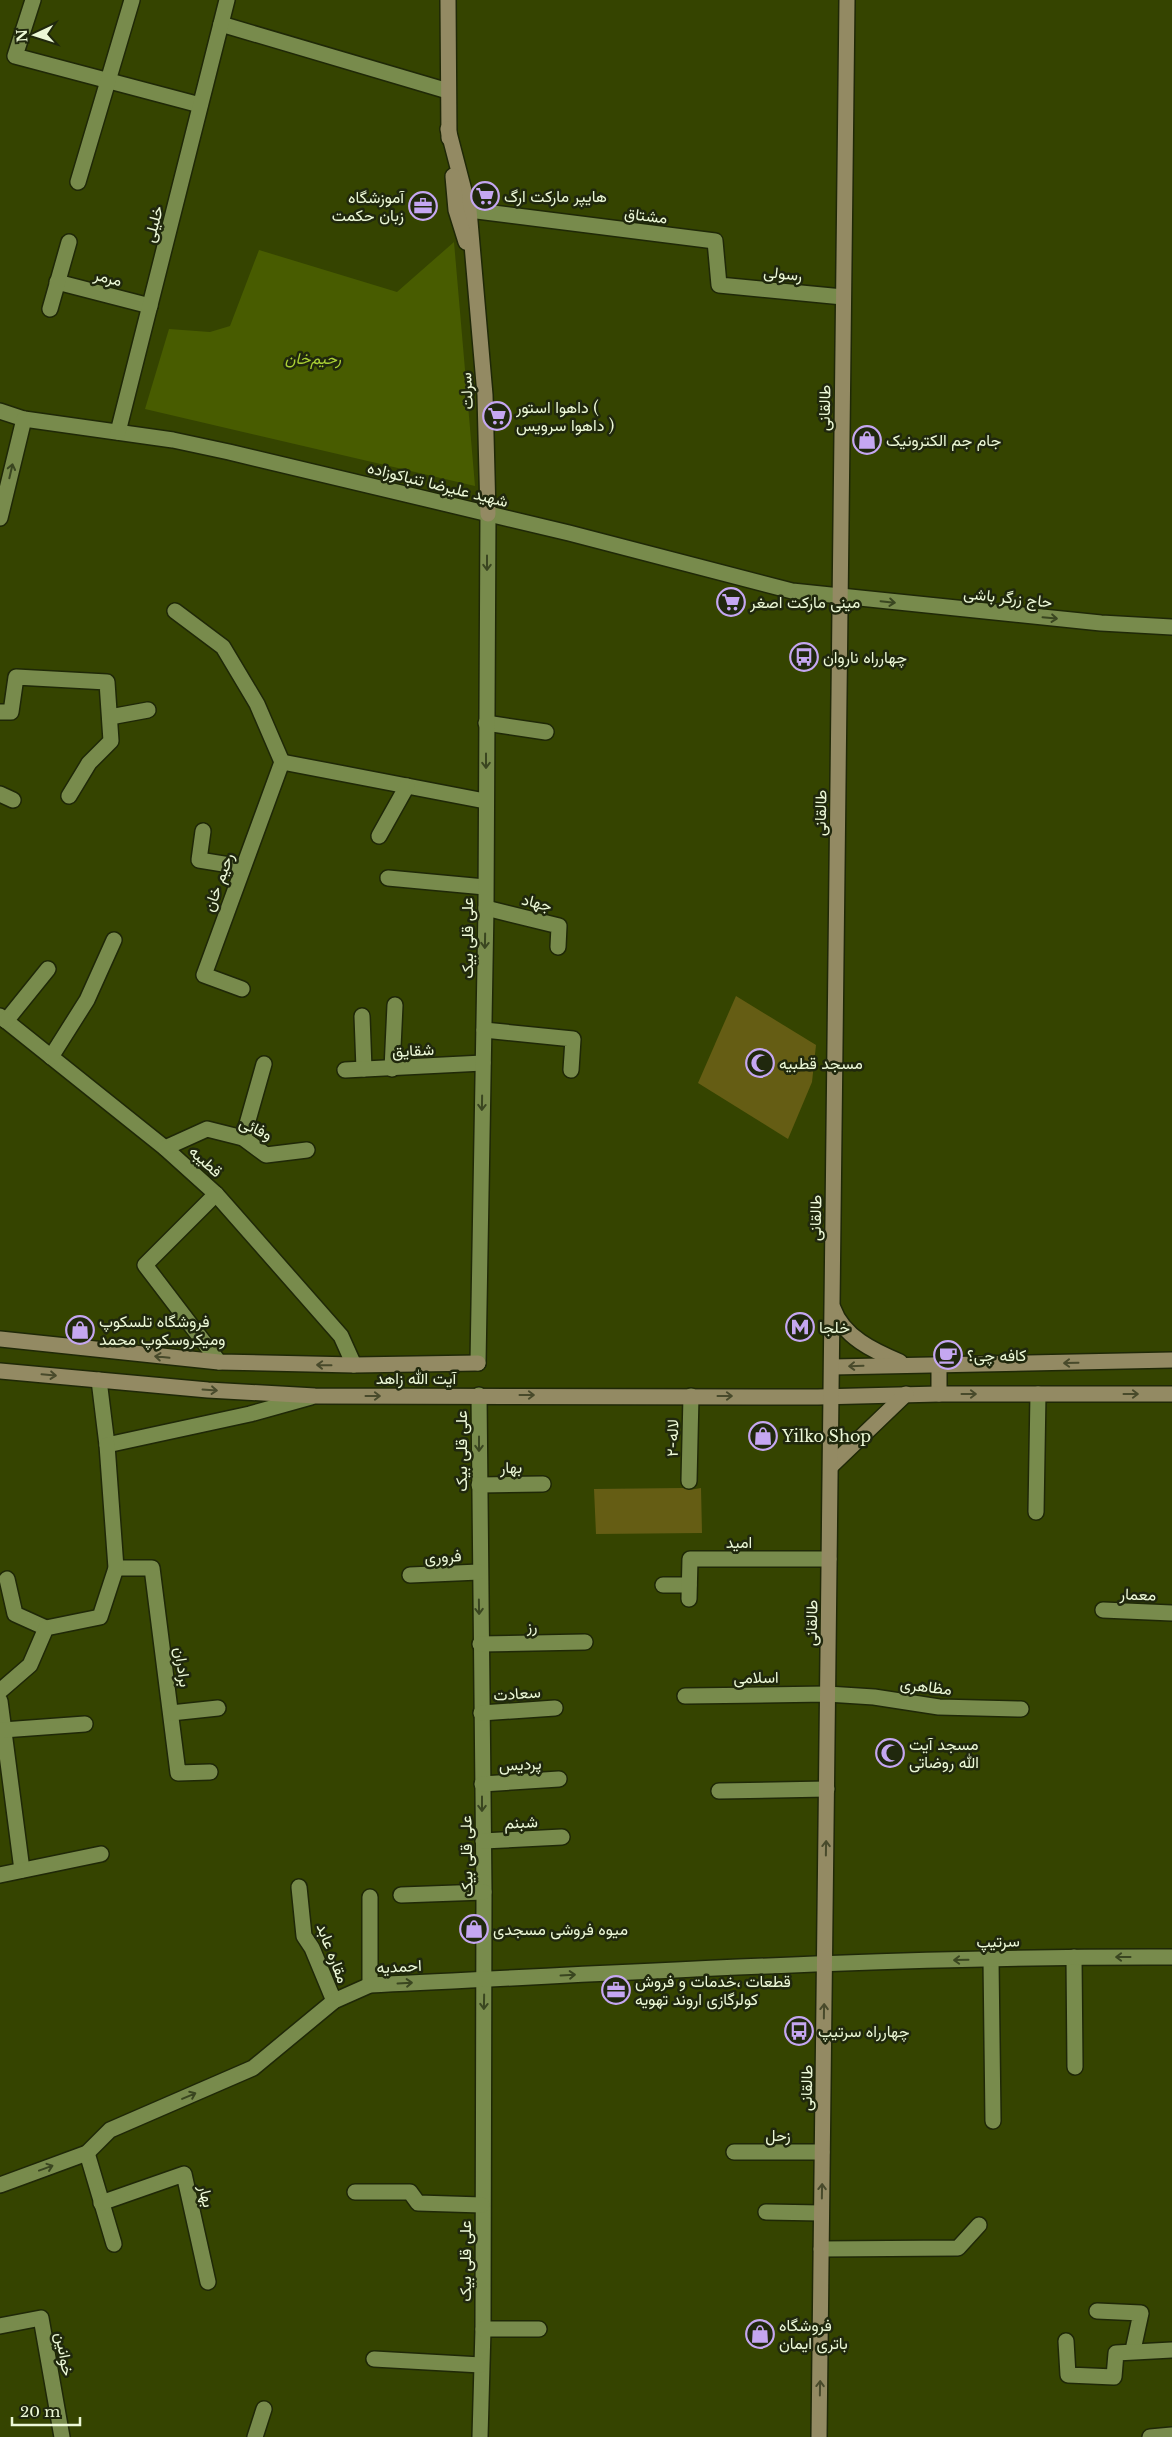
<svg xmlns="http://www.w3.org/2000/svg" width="1172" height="2437" font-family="'Libre Baskerville',Vazirmatn,serif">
<rect width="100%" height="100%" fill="#354400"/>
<path fill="#485c00" d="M 454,242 L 475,486 L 145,409 L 169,329 L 210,332 L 230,326 L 259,250 L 397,292 Z"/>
<g fill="#655d14">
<path d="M 736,996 L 816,1045 L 812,1082 L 788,1139 L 698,1083 Z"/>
<path d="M 683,1488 L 689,1490 L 701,1488 L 702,1533 L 596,1534 L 594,1489 Z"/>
</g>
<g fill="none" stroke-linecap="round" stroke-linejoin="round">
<defs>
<g id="street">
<path d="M 33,0 L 15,56 L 200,105"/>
<path d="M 221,24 L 448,91"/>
<path d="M 78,182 L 132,0"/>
<path d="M 469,210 L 715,241 L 719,285 L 843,297"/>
<path d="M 57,282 L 150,306"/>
<path d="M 50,309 L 69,242"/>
<path d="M 0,411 L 24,419 L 173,440 L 229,452 L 569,533 L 792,591 L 1101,623 L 1172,627"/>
<path d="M 118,432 L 227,0"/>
<path d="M 0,518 L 24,419"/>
<path d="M 175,611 L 223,647 L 257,704 L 282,762 L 204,975 L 242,989"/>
<path d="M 0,712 L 11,712 L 16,677 L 107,682 L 111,741 L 89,763 L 69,796"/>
<path d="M 110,717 L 148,710"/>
<path d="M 486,723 L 546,732"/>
<path d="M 282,762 L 485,801"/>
<path d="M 0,794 L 13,800"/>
<path d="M 203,831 L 199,860 L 242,867"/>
<path d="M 379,836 L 407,786"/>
<path d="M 388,878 L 485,887"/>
<path d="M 486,908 L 559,926 L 558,947"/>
<path d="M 0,1016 L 165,1148 L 216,1194 L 341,1336 L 354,1365"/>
<path d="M 362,1016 L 364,1069"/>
<path d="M 6,1021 L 48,969"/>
<path d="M 484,1030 L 573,1039 L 571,1070"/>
<path d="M 51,1057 L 87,1000 L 114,940"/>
<path d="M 392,1069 L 395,1005"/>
<path d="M 345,1070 L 483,1063"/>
<path d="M 243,1138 L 264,1064"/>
<path d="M 165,1148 L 207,1129 L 243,1138 L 266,1155 L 307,1150"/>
<path d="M 216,1194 L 145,1265 L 219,1362"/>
<path d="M 478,1363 L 486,908 L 488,514"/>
<path d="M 99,1380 L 107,1445 L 250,1414 L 311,1397"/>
<path d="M 479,1395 L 484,1892 L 483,2329 L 480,2437"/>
<path d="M 689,1481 L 691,1396"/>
<path d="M 479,1485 L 543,1484"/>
<path d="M 1036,1512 L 1038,1394"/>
<path d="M 116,1568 L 152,1568 L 178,1773 L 210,1772"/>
<path d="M 410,1575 L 479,1572"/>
<path d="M 7,1579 L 15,1614 L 46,1628"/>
<path d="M 663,1585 L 689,1585"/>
<path d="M 689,1599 L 690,1559 L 829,1559"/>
<path d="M 1103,1610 L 1172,1613"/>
<path d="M 480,1644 L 585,1642"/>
<path d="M 0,1691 L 30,1665 L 46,1628 L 100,1617 L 116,1568 L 107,1445"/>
<path d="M 685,1696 L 827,1694 L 874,1697 L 939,1707 L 1021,1709"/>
<path d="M 0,1701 L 22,1870"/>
<path d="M 171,1713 L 218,1708"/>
<path d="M 481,1713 L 555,1708"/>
<path d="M 3,1730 L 85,1724"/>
<path d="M 482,1784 L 559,1779"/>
<path d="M 719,1791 L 827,1789"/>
<path d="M 483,1841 L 562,1837"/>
<path d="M 0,1875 L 101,1854"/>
<path d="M 299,1887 L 304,1936 L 312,1948 L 334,2001"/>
<path d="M 401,1895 L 484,1892"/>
<path d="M 1074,1957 L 1075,2067"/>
<path d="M 991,1959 L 993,2121"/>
<path d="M 370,1985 L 370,1897"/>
<path d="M 734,2152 L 822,2152"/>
<path d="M 87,2153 L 114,2244"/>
<path d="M 0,2185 L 87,2153 L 110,2130 L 253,2068 L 334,2001 L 370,1985 C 637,1972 904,1956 1172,1957"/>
<path d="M 355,2192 L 410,2192 L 418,2203 L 482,2205"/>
<path d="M 101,2203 L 184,2174 L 208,2282"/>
<path d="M 766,2212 L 821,2213"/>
<path d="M 821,2249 L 958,2248 L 979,2225"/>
<path d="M 1097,2311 L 1141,2313 L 1133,2350"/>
<path d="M 0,2326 L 41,2318 L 62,2437"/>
<path d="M 483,2329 L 539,2329"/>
<path d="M 1066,2341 L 1068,2375 L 1114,2377 L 1116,2353 L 1172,2350"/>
<path d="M 374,2359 L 481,2365"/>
<path d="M 255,2437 L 264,2409"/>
<path d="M 1150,2437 L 1172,2435"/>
</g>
<g id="secondary">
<path d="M 448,0 L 449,138"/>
<path d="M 448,129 L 469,210 L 485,395 L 488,514"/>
<path d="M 453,176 L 456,210 L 466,242"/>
<path d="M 833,1308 C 843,1337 874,1351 900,1362"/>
<path d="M 0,1339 L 219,1362 L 354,1365 L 478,1363"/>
<path d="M 939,1365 L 939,1394"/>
<path d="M 832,1367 L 1172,1360"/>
<path d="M 0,1371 L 208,1390 L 315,1396 L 818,1397 L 939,1394 L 1172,1394"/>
<path d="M 831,1466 L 906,1394"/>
<path d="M 819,2437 L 847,0"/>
</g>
</defs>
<use href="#street" stroke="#1f2807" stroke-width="18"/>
<use href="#secondary" stroke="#1f2807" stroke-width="18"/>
<use href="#street" stroke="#788b4c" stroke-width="15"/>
<use href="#secondary" stroke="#938a63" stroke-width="15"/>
</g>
<defs><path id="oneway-shaft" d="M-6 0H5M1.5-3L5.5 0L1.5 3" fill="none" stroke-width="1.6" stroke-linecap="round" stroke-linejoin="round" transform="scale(1.25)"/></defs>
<g stroke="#3a4620">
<use href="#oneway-shaft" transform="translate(11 471) rotate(-77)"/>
<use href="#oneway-shaft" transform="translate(487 563) rotate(90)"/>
<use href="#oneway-shaft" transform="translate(888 602) rotate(6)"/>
<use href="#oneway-shaft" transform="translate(1050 618) rotate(5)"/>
<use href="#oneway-shaft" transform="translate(486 761) rotate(90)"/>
<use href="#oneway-shaft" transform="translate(485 941) rotate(91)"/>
<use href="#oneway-shaft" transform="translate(482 1103) rotate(91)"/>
<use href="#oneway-shaft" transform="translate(479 1444) rotate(90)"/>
<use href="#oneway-shaft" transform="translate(479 1607) rotate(89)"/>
<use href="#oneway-shaft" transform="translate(482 1804) rotate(90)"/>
<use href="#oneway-shaft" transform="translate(1123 1957) rotate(-180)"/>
<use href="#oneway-shaft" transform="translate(961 1960) rotate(179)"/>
<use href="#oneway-shaft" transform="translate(568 1975) rotate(-3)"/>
<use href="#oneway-shaft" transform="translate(405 1983) rotate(-3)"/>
<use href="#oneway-shaft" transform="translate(484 2002) rotate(91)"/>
<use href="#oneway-shaft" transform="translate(189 2096) rotate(-23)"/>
<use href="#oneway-shaft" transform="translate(46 2168) rotate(-20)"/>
</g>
<g stroke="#484a2b">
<use href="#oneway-shaft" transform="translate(162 1357) rotate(-174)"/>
<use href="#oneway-shaft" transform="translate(1071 1363) rotate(179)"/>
<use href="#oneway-shaft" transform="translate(324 1365) rotate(-179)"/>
<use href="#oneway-shaft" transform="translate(856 1366) rotate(178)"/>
<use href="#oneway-shaft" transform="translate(49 1375) rotate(5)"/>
<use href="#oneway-shaft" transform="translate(210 1390) rotate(4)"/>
<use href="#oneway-shaft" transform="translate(969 1394)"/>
<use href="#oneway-shaft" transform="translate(1131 1394)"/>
<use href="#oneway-shaft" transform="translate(527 1395)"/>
<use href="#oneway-shaft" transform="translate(373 1396)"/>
<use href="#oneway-shaft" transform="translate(725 1396)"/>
<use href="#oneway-shaft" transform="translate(826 1848) rotate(-89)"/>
<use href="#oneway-shaft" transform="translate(824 2011) rotate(-89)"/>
<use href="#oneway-shaft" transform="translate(822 2191) rotate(-89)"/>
<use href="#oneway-shaft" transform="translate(820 2388) rotate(-89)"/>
</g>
<defs>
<symbol id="supermarket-ring" viewBox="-11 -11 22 22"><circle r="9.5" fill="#20280d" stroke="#c5a7f1" stroke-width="1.5"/><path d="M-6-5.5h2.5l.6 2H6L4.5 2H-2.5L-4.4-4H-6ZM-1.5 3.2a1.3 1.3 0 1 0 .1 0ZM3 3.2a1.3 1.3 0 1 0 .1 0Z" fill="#c5a7f1"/></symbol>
<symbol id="office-ring" viewBox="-11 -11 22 22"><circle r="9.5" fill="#20280d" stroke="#c5a7f1" stroke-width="1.5"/><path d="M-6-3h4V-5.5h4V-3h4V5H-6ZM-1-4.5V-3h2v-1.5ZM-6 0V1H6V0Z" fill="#c5a7f1"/></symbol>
<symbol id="shop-ring" viewBox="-11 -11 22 22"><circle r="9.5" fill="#20280d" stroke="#c5a7f1" stroke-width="1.5"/><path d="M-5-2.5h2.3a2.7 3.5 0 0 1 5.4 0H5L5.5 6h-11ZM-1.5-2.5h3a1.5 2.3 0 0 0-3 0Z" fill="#c5a7f1"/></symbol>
<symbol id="bus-ring" viewBox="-11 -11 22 22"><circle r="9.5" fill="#20280d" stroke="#c5a7f1" stroke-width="1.5"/><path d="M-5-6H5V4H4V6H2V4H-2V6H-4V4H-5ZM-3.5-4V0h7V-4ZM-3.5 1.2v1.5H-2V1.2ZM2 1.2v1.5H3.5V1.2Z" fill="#c5a7f1"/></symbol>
<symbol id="mosque-ring" viewBox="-11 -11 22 22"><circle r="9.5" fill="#20280d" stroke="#c5a7f1" stroke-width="1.5"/><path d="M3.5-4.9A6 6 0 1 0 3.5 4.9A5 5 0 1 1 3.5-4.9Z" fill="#c5a7f1"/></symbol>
<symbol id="metro-ring" viewBox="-11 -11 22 22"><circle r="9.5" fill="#20280d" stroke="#c5a7f1" stroke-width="1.5"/><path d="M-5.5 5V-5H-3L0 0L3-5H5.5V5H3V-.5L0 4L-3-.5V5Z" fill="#c5a7f1"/></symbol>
<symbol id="cafe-ring" viewBox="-11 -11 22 22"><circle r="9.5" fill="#20280d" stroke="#c5a7f1" stroke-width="1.5"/><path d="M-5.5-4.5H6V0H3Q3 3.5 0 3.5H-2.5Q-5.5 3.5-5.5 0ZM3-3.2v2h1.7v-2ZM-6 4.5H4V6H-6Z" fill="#c5a7f1"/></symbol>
</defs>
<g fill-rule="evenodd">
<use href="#supermarket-ring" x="469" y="180" width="32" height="32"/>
<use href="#office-ring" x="407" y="190" width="32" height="32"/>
<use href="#supermarket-ring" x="481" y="400" width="32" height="32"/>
<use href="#shop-ring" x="851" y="424" width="32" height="32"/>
<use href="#supermarket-ring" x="715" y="586" width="32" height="32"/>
<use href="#bus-ring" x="788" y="641" width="32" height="32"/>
<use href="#mosque-ring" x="744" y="1047" width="32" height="32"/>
<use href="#metro-ring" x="784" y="1311" width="32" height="32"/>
<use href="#shop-ring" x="64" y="1314" width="32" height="32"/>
<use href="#cafe-ring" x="932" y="1339" width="32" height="32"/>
<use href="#shop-ring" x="747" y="1420" width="32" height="32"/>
<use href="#mosque-ring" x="874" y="1737" width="32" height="32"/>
<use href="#shop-ring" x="458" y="1913" width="32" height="32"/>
<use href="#office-ring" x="600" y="1974" width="32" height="32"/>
<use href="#bus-ring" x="783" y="2015" width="32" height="32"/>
<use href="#shop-ring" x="744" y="2318" width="32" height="32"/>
</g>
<g text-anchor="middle" stroke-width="5" stroke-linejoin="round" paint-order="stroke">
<g font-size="16" fill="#ecf8d7" stroke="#20280d" text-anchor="start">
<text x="504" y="202">هایپر مارکت ارگ</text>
<text x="404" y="203" text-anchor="end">آموزشگاه<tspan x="404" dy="18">زبان حکمت</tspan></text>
<text x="516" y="413">داهوا استور (<tspan x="516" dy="18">داهوا سرویس )</tspan></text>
<text x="886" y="446">جام جم الکترونیک</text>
<text x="750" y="608">مینی مارکت اصغر</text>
<text x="823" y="663">چهارراه ناروان</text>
<text x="779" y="1069">مسجد قطبیه</text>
<text x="99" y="1327">فروشگاه تلسکوپ<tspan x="99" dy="18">ومیکروسکوپ محمد</tspan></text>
<text x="819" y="1333">خلجا</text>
<text x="967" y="1361">کافه چی؟</text>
<text x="782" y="1442">Yilko Shop</text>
<text x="909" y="1750">مسجد آیت<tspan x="909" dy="18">الله روضاتی</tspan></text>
<text x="493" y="1935">میوه فروشی مسجدی</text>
<text x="635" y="1987">قطعات ،خدمات و فروش<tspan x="635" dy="18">کولرگازی اروند تهویه</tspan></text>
<text x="818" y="2037">چهارراه سرتیپ</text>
<text x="779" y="2331">فروشگاه<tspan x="779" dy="18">باتری ایمان</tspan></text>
</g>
<g font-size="16" fill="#ecf8d7" stroke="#20280d">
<text transform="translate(646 215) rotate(7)" y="6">مشتاق</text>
<text transform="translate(153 224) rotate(-76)" y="6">خلیلی</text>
<text transform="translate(783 273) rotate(6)" y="6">رسولی</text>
<text transform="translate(108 277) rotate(14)" y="6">مرمر</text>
<text transform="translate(466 391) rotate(-93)" y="6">سرلت</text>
<text transform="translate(824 408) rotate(-89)" y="6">طالقانی</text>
<text transform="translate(438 484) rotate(14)" y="6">شهید علیرضا تنباکوزاده</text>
<text transform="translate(1008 597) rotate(6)" y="6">حاج زرگر باشی</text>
<text transform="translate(820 813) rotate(-89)" y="6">طالقانی</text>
<text transform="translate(218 882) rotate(-70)" y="6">رحیم خان</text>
<text transform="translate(537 902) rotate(14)" y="6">جهاد</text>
<text transform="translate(467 938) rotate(-90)" y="6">علی قلی بیک</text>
<text transform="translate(413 1050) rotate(-3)" y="6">شقایق</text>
<text transform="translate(256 1128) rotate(25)" y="6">وفائی</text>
<text transform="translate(206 1161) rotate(42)" y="6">قطیبه</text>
<text transform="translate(815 1218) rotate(-89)" y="6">طالقانی</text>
<text x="416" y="1384">آیت الله زاهد</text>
<text transform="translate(672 1438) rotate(-89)" y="6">۲-لاله</text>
<text transform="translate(461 1451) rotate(-90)" y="6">علی قلی بیک</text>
<text transform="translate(511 1467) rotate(-1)" y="6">بهار</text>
<text x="739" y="1548">امید</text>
<text transform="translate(443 1556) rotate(-3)" y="6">فروری</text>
<text transform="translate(1138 1594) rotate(2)" y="6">معمار</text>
<text transform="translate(811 1623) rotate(-89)" y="6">طالقانی</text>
<text transform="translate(532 1626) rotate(-1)" y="6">رز</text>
<text transform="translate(183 1667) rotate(82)" y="6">برادران</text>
<text transform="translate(756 1677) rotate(-1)" y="6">اسلامی</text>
<text transform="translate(926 1686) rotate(7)" y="6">مظاهری</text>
<text transform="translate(517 1693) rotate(-4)" y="6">سعادت</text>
<text transform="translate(520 1764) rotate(-3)" y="6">پردیس</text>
<text transform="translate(521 1822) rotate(-3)" y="6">شبنم</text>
<text transform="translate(466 1856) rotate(-91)" y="6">علی قلی بیک</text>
<text transform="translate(998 1941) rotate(-1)" y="6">سرتیپ</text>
<text transform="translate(333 1953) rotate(69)" y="6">مقاره عابد</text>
<text transform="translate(399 1966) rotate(-3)" y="6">احمدیه</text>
<text transform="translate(806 2088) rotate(-89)" y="6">طالقانی</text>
<text x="778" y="2141">زحل</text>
<text transform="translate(207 2196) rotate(77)" y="6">بهار</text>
<text transform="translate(465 2261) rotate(-90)" y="6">علی قلی بیک</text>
<text transform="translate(65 2354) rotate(80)" y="6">خوانین</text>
</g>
<g font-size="16" font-style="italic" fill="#abd135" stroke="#20280d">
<text x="313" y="364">رحیم‌خان</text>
</g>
</g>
<g transform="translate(35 35) rotate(266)" stroke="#20280d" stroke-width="4" paint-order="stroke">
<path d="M0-4L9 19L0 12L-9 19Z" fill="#ecf8d7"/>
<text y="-8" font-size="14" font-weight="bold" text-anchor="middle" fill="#ecf8d7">N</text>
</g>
<path d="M12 2417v8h68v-8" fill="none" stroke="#ecf8d7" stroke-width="2.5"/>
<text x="20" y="2417" font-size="15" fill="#ecf8d7" stroke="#20280d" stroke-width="4" paint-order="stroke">20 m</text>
</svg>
